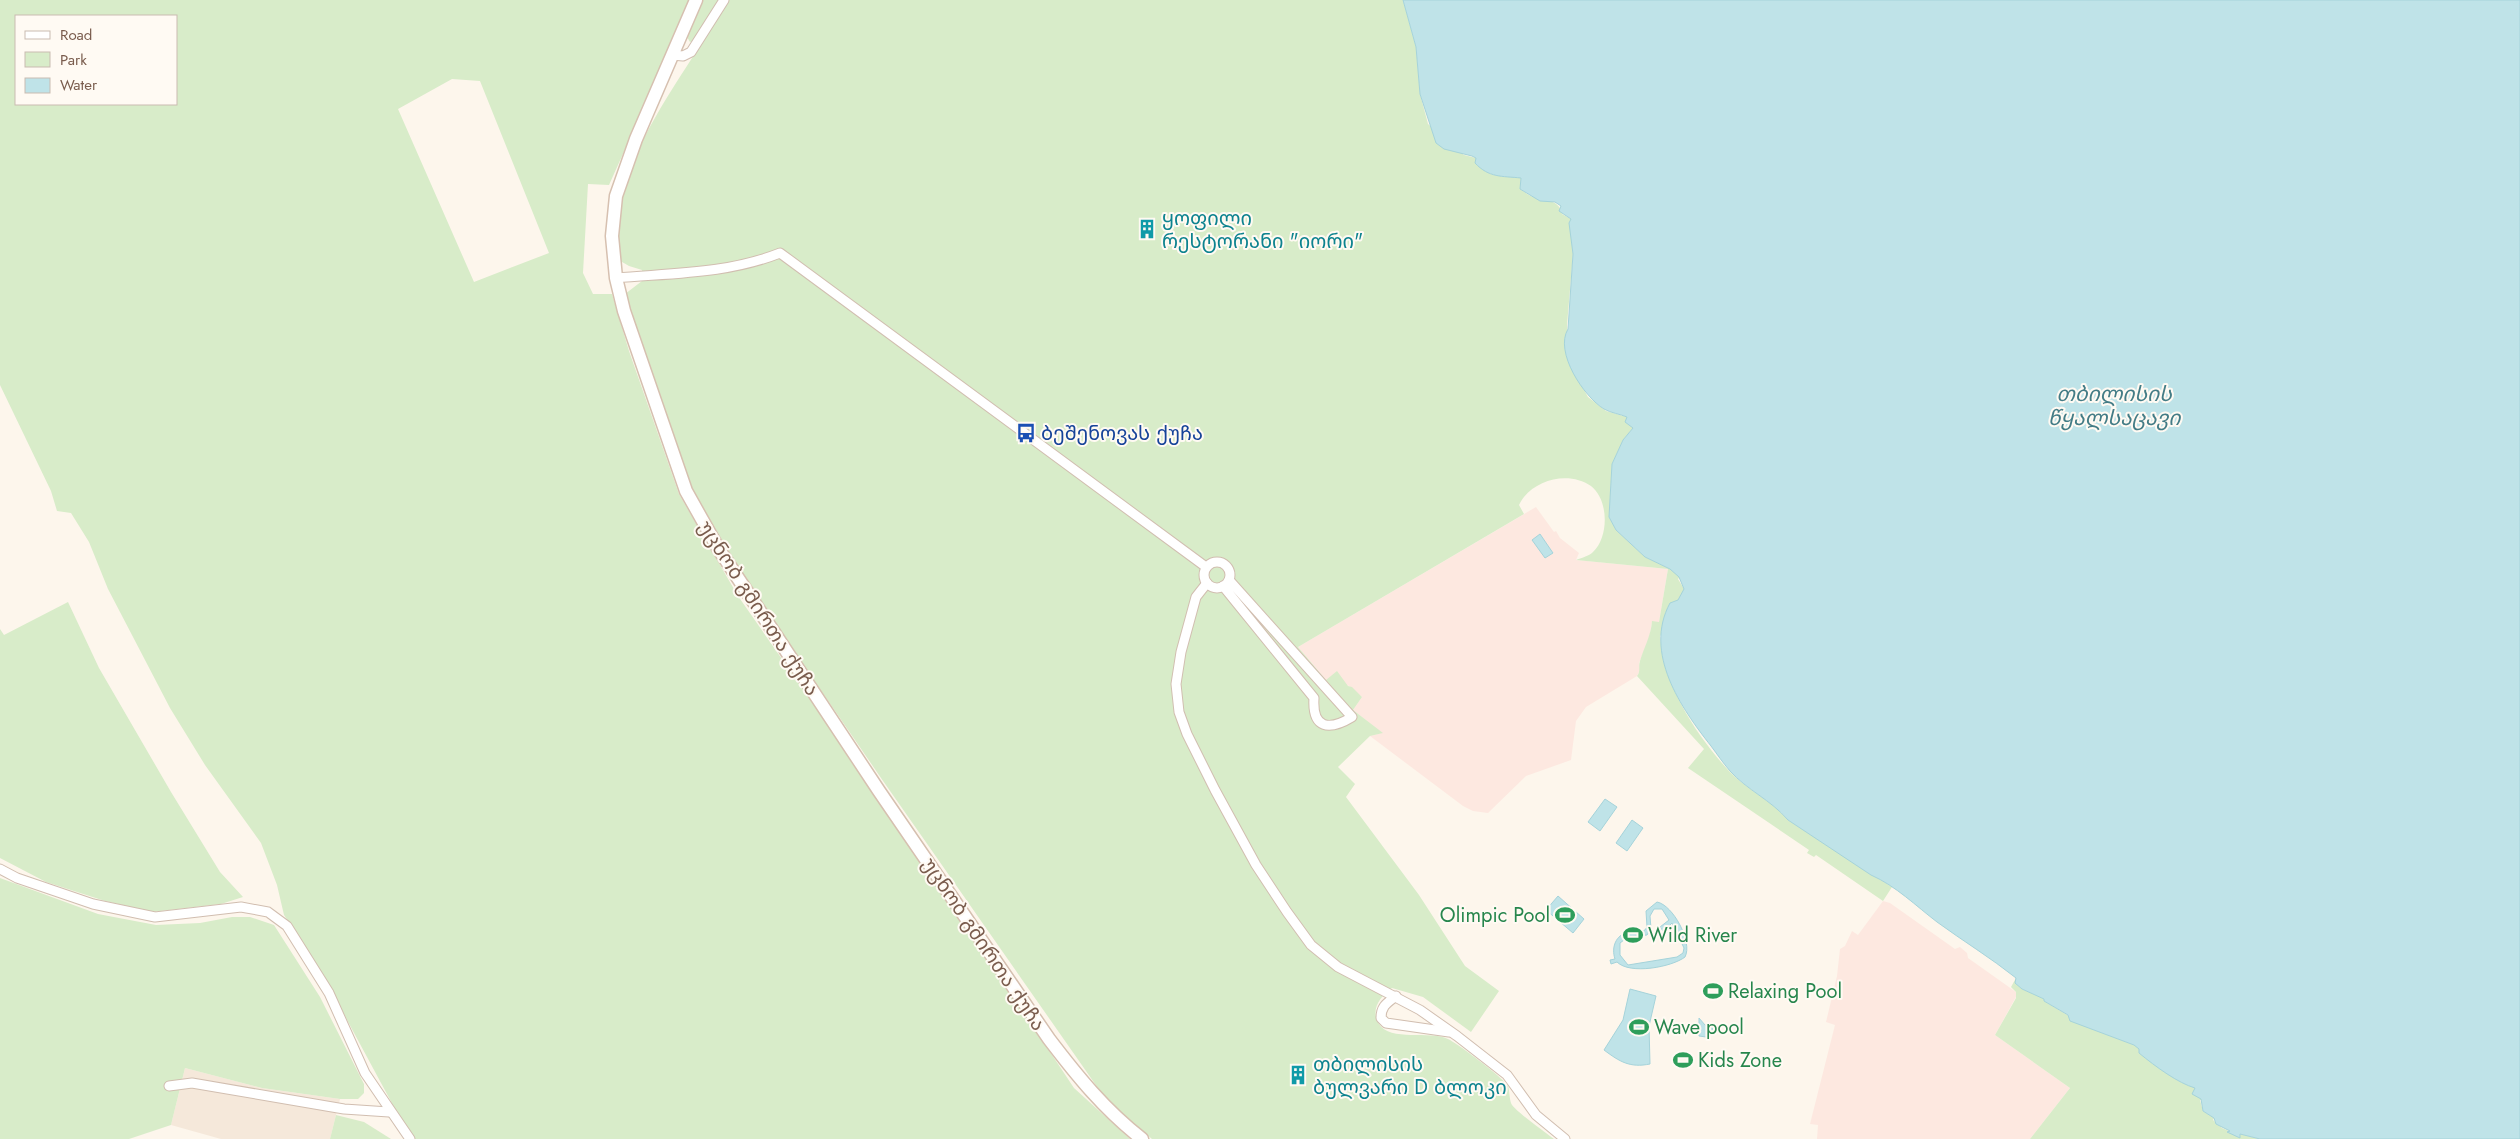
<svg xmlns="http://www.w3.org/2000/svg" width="2520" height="1139" font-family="Jost,'Noto Sans Georgian',sans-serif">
<rect width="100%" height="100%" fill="#fdf6ec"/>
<path fill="#f5e8da" d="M 185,1068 L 262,1088 L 340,1099 L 330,1139 L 221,1139 L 171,1125 Z"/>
<g fill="#fde8e0">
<path d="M 1536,507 L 1554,532 L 1556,531 L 1560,538 L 1579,553 L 1576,560 L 1668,569 L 1659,622 L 1652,622 L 1649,639 L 1639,663 L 1640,670 L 1637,676 L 1586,707 L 1576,721 L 1571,760 L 1526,776 L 1488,813 L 1473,811 L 1463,806 L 1370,736 L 1382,733 L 1353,710 L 1362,697 L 1349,686 L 1326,680 L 1298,647 Z"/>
<path d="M 1883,901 L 1890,903 L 1955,949 L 1960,947 L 1967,953 L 1968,958 L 2016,992 L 2016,997 L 1995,1035 L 2070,1088 L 2030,1139 L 1817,1139 L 1818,1125 L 1810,1124 L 1835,1025 L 1826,1022 L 1837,976 L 1840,949 L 1845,946 L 1852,931 L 1858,935 Z"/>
</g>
<g fill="#d8ecc9" fill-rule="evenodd">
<path d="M 0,0 L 692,0 L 609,185 L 588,184 L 583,273 L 593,294 L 612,294 L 629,351 L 679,494 L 738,596 L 925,864 L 1074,1088 L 1130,1139 L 413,1139 L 401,1120 L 319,968 L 284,915 L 277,885 L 261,843 L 205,765 L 170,708 L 108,589 L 89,542 L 71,513 L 57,511 L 51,491 L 0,385 ZM 16,16 L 176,16 L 176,104 L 16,104 ZM 452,79 L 480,81 L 549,253 L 474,282 L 398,109 Z"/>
<path d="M 701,0 L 720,0 L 696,40 L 690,42 L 687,37 Z"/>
<path d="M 729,0 L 1403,0 L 1416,47 L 1420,94 L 1428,124 L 1464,155 L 1476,158 C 1484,179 1502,176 1521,177 L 1520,189 C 1525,192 1529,196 1534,197 C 1547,202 1559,199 1562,214 L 1571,219 L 1573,254 L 1567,325 L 1569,363 L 1588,397 L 1606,411 L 1627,417 L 1633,428 L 1623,440 L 1612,464 L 1609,517 L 1616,530 L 1645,557 L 1670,569 L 1680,577 L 1678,579 L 1686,592 L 1660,636 C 1664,686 1696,735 1729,771 C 1747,790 1771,800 1788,820 L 1892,887 L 1883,901 L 1816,855 L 1814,857 L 1807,853 L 1809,850 L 1688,768 L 1704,749 L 1637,676 C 1641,671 1638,667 1640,661 C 1644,647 1651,636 1652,621 L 1659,622 L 1668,569 L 1576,560 C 1581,558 1589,556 1593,552 C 1609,537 1609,500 1591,486 C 1568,470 1531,480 1519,505 L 1524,514 L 1298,647 L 1326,680 L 1337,671 L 1348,686 L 1352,687 L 1362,697 L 1353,710 L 1383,733 L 1370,736 L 1338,767 L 1355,784 L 1346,797 L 1419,895 L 1465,966 L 1499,991 L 1471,1032 L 1423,997 L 1392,988 C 1380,997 1370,1009 1379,1024 C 1390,1042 1430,1030 1448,1039 C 1457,1043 1505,1079 1508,1086 C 1510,1092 1509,1100 1512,1105 C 1518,1113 1544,1131 1554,1139 L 1152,1139 L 1107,1101 L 881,778 L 742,575 L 692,488 L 625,294 L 642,281 L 642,270 L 629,266 L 617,259 C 618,243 617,225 619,209 C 629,141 694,60 729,0 Z"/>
<path d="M 68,602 L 99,668 L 171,792 L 220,872 L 243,897 L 221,904 L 152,912 L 105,901 L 46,882 L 0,858 L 0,629 L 4,635 Z"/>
<path d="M 0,878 L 98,914 L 156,925 L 200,923 L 232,917 L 250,917 L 274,925 L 320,997 L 364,1084 L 364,1093 L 358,1099 L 340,1099 L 262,1088 L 185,1068 L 171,1125 L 129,1139 L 0,1139 Z"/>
<path d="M 2016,978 L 2022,989 L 2045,999 L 2044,1001 L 2089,1028 L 2134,1045 L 2140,1049 L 2139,1053 L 2179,1081 L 2195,1088 L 2203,1100 L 2200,1100 L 2203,1111 L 2214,1118 L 2213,1120 L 2222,1128 L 2240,1136 L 2240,1134 L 2260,1139 L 2030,1139 L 2070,1088 L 1995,1035 L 2016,998 L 2016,992 L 2011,987 Z"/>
<path d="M 336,1115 L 364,1122 L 391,1139 L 330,1139 Z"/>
</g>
<g fill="#bfe3e8" stroke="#a5d3da" fill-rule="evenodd">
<path d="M 1403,0 L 2520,0 L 2520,1139 L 2260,1139 L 2240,1134 L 2240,1138 L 2227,1132 L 2230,1131 L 2216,1124 L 2214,1118 L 2203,1111 L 2201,1099 L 2192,1094 L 2195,1088 C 2178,1083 2156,1067 2139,1053 L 2139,1049 L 2134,1045 L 2070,1021 L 2068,1015 L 2044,1001 L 2044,999 L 2022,989 L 2015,983 L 2016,978 C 1991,958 1963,941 1937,922 C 1916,906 1896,886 1871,875 L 1788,820 C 1771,800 1747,790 1730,771 C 1723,763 1717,754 1711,746 C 1681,708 1643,653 1670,603 L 1678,600 L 1684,589 L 1679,577 L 1670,569 L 1645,557 L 1616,530 L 1609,517 L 1612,464 L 1623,440 L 1633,428 L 1625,422 L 1627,417 C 1620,414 1611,413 1604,409 C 1584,397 1554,352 1568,329 L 1573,254 L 1569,223 L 1571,219 L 1559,211 L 1561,206 L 1555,202 L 1540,201 L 1520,189 L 1521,178 C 1502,176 1489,178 1475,163 L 1476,158 L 1472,156 L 1444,149 L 1436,143 L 1420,94 L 1416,47 Z"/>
<path d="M 1540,534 L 1553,553 L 1545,558 L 1532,540 Z"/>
<path d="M 1605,799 L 1617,807 L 1600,831 L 1588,822 Z"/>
<path d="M 1632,820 L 1643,828 L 1627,851 L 1616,843 Z"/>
<path d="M 1558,896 L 1584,919 L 1573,933 L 1546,910 Z"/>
<path d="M 1657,902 C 1673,905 1693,942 1685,957 C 1672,967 1630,975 1617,962 L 1611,964 L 1610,960 L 1615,959 C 1611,947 1616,935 1628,932 C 1634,930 1639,933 1645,930 L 1647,927 L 1646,911 ZM 1654,909 L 1662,909 L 1669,920 L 1660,927 L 1665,934 L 1671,930 L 1669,926 L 1672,923 L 1684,948 L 1683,953 L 1677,957 L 1628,965 L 1620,955 L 1620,943 L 1628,937 L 1647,935 L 1651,929 L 1650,916 Z"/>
<path d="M 1630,989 L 1656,996 L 1649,1026 L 1650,1064 C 1630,1068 1620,1062 1604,1050 L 1623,1020 Z"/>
<path d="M 1699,1018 L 1705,1025 L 1712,1027 L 1713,1031 L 1706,1037 L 1699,1036 Z"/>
</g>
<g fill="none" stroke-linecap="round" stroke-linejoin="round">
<defs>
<g id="minor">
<path d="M 672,55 L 683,56 L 691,52 L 724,0"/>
<path d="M 616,278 C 672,273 727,274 780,253 L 1206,567"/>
<circle cx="1217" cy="575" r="13"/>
<path d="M 1207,583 L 1196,597 L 1181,652 L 1176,684 L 1179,712 L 1187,734 L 1215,790 L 1256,865 L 1287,912 L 1311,945 L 1338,967 L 1420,1010 L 1457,1036 L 1507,1075 L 1536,1115 L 1565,1139"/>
<path d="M 1223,586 L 1314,698 C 1312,729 1329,731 1352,717 L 1229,580"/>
<path d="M 0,869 L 17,878 L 93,904 L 155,917 L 241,907 L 268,912 L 287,926 L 329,993 L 365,1073 L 410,1139"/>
<path d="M 1396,996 C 1387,1003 1381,1006 1381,1018 L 1386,1023 L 1449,1032"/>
<path d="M 169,1086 L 192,1083 L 344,1109 L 389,1112"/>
</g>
<path id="secondary" d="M 696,0 L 636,139 L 616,196 L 612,236 L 616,278 L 624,311 L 686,491 L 718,548 L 879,791 L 1049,1039 C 1078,1077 1104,1109 1142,1139"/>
</defs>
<use href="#minor" stroke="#d1beb0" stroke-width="11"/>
<use href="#secondary" stroke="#d6c0b0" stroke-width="15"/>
<use href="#minor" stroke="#fff" stroke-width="9"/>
<use href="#secondary" stroke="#fff" stroke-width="12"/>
</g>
<defs>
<symbol id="building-bare" viewBox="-9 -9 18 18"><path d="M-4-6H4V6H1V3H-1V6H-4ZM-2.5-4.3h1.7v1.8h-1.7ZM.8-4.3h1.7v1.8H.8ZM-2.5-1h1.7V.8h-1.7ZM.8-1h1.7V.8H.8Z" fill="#0f9aa8" stroke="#fffaf3" stroke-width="2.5" paint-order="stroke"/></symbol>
<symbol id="bus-bare" viewBox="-9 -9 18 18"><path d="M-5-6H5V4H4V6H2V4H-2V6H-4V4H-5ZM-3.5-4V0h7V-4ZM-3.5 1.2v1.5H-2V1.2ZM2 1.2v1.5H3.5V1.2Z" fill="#1a4fb4" stroke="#fffaf3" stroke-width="2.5" paint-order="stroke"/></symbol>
<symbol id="stadium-bare" viewBox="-9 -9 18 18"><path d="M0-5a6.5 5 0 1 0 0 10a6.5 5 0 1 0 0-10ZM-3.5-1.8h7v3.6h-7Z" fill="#2e9e5b" stroke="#fffaf3" stroke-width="2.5" paint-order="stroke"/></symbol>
</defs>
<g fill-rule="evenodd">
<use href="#building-bare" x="1133" y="215" width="28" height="28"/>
<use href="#bus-bare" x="1012" y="419" width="28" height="28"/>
<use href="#stadium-bare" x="1551" y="901" width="28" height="28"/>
<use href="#stadium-bare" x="1619" y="921" width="28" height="28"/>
<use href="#stadium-bare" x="1699" y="977" width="28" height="28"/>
<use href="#stadium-bare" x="1625" y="1013" width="28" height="28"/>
<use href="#stadium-bare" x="1669" y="1046" width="28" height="28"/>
<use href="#building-bare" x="1284" y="1061" width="28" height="28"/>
</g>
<g text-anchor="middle" stroke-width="4" stroke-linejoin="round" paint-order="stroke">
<g font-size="20" fill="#0d838f" stroke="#fffaf3" text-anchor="start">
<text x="1162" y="225">ყოფილი<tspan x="1162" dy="23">რესტორანი "იორი"</tspan></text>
<text x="1313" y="1071">თბილისის<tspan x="1313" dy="23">ბულვარი D ბლოკი</tspan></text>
</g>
<g font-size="20" fill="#164399" stroke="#fffaf3" text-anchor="start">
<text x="1041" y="440">ბეშენოვას ქუჩა</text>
</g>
<g font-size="20" fill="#7a5c4d" stroke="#fffaf3">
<text transform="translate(759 608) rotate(57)" y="7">უცნობ გმირთა ქუჩა</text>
<text transform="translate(984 944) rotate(56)" y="7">უცნობ გმირთა ქუჩა</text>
</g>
<g font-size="20" fill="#27864d" stroke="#fffaf3" text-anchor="start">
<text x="1550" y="922" text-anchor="end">Olimpic Pool</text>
<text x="1648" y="942">Wild River</text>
<text x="1728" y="998">Relaxing Pool</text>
<text x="1654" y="1034">Wave pool</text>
<text x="1698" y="1067">Kids Zone</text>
</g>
<g font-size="21" font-style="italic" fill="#437c86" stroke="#fffaf3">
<text x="2114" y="401">თბილისის<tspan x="2114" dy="24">წყალსაცავი</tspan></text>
</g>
</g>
<rect x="15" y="15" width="162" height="90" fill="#fffaf3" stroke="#cabbb1"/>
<rect x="25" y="31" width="25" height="8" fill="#ffffff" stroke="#cabbb1"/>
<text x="60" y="40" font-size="15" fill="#7a5c4d">Road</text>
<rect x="25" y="52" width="25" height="15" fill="#d8ecc9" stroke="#cabbb1"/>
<text x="60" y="65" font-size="15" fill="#7a5c4d">Park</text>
<rect x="25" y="78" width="25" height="15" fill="#bfe3e8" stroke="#cabbb1"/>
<text x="60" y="90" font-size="15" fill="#7a5c4d">Water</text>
</svg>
